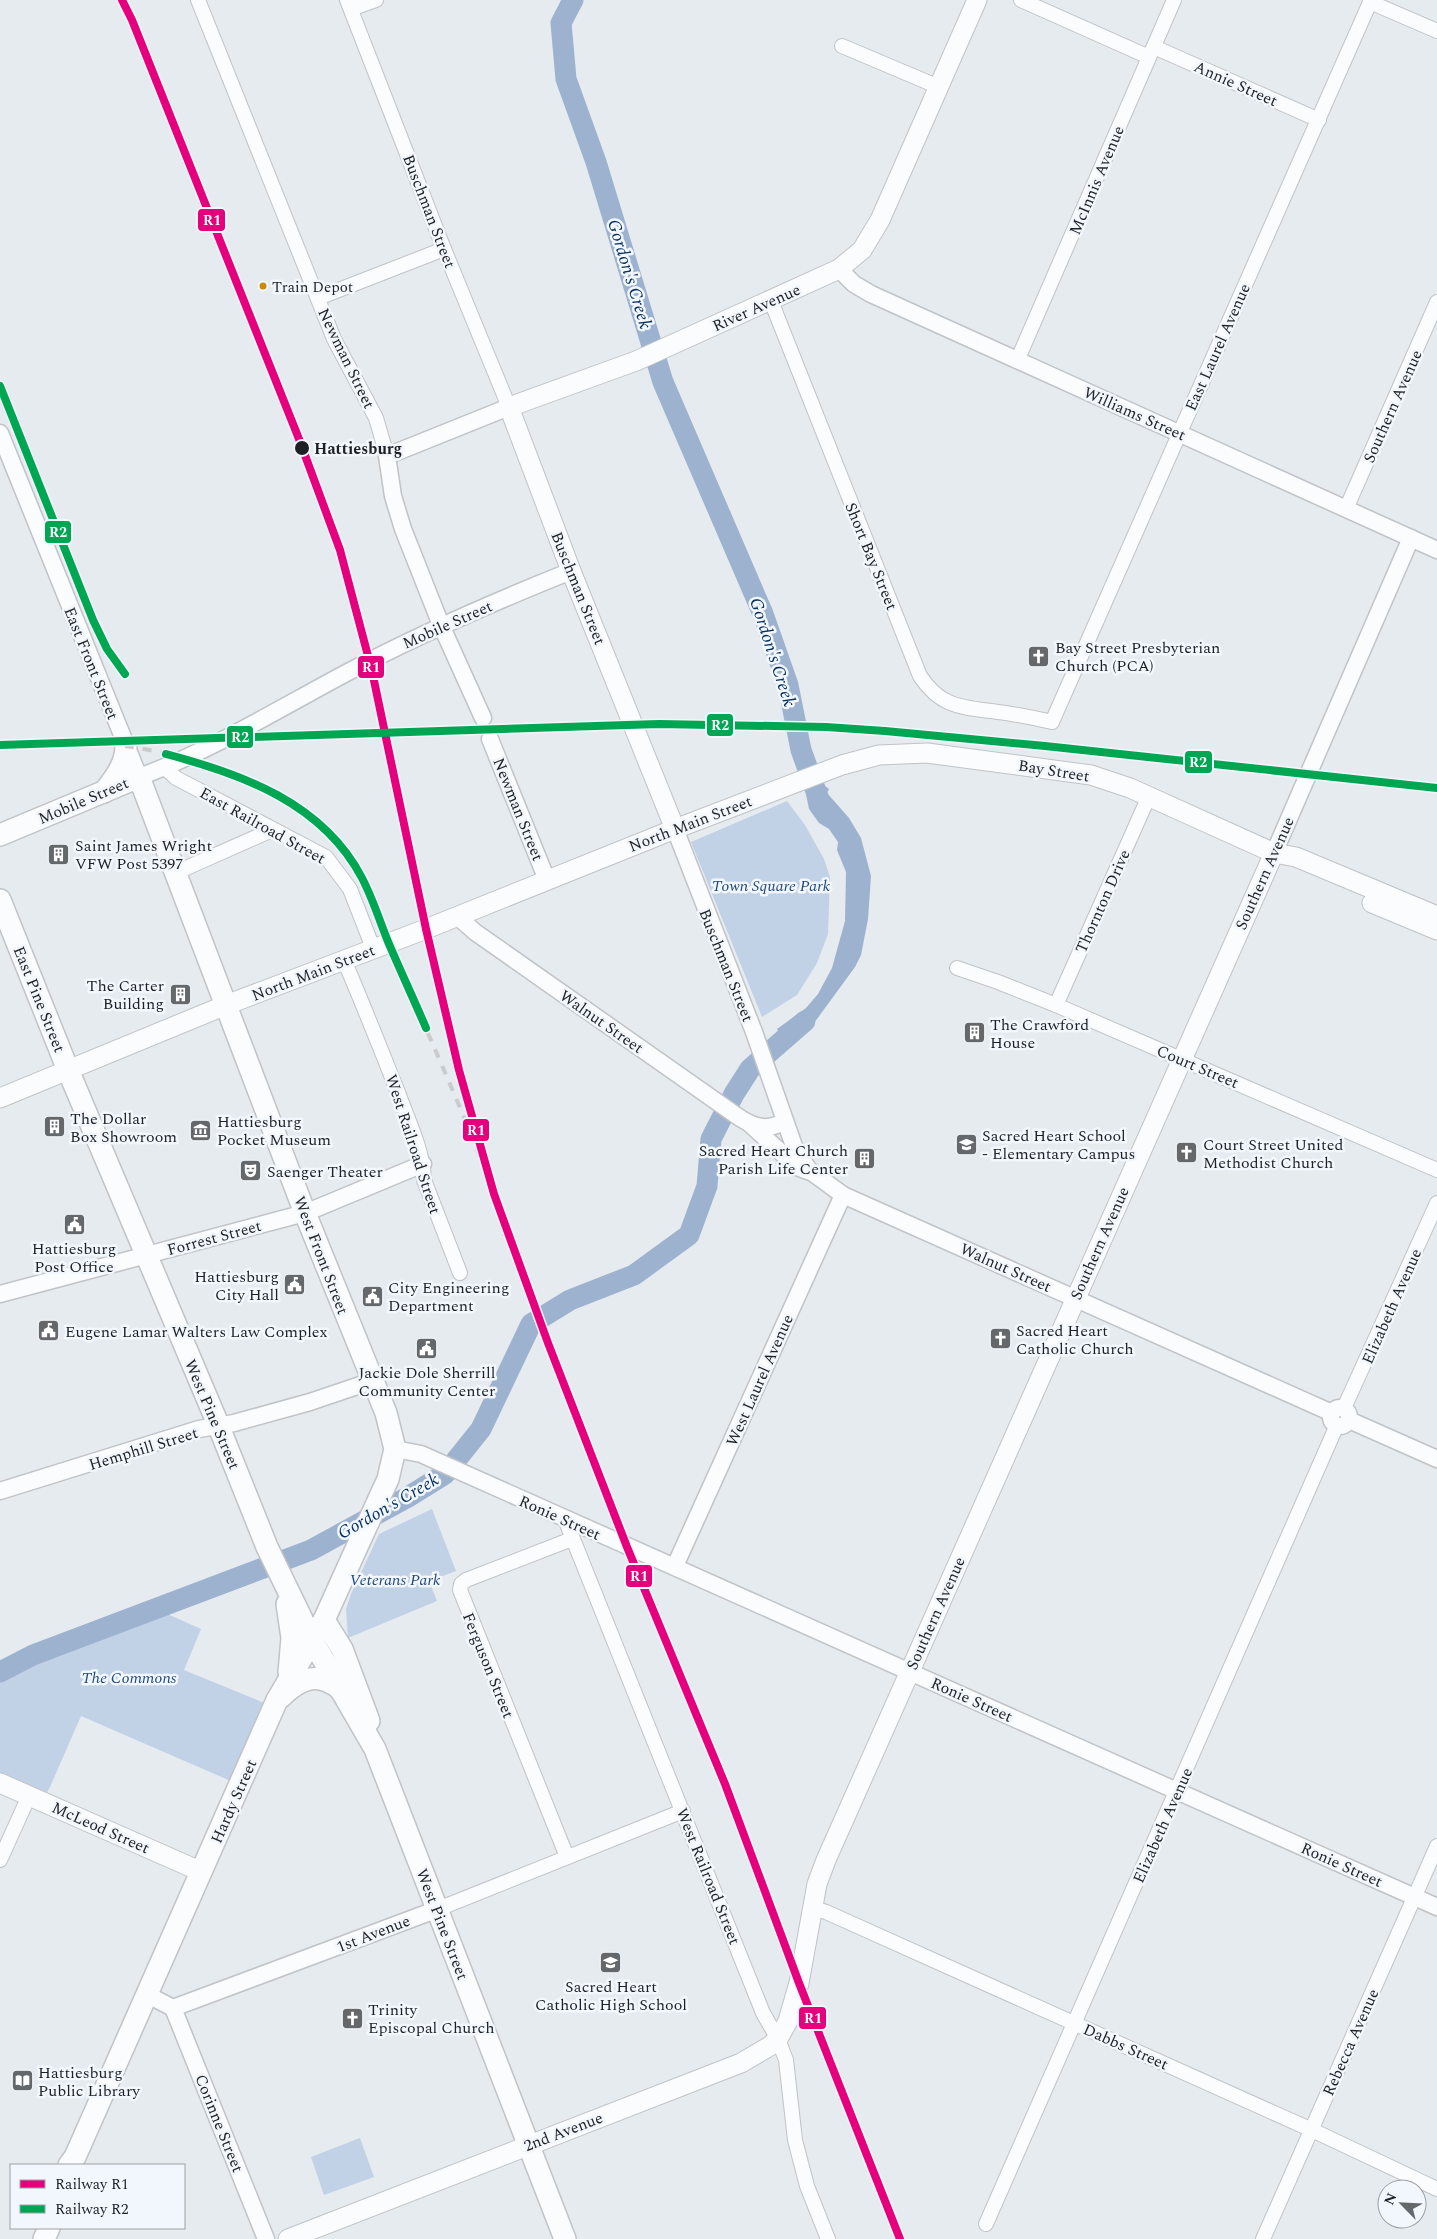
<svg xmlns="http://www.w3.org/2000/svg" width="1437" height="2239" font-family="Spectral,serif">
<rect width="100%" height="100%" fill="#e6ebf0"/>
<g fill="#c1d1e6">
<path d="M 787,801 L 805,825 L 824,859 L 830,877 L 828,934 L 817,963 L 797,995 L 762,1017 L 691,842 Z"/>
<path d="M 432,1509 L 456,1571 L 429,1581 L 437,1601 L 348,1638 L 346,1609 L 351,1594 L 379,1534 Z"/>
<path d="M 154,1608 L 201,1629 L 184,1670 L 274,1707 L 240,1785 L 81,1716 L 50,1787 L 42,1801 L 0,1783 L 0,1672 L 33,1655 Z"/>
<path d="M 360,2138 L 374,2177 L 324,2195 L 311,2157 Z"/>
</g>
<path fill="#9cb2ce" d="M 825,786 L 829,789 L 827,793 L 849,818 L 861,838 L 871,876 L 868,919 L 861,955 L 855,967 L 817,1019 L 799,1038 L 786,1047 L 777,1029 L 806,1008 L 818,994 L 832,968 L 845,921 L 846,872 L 837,850 L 838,842 L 829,829 L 819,823 L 809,809 L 806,794 Z"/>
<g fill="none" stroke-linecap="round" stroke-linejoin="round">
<g stroke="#9cb2ce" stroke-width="21">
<path d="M 573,0 L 561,23 L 566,79 L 596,162 L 663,382 L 763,614 L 788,685 L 801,750 L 821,805 L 830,813"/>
<path d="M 0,1672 L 33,1655 L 311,1550 L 408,1497 L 445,1474 L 481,1429 L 531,1324 L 570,1300 L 634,1275 L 689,1235 L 707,1186 L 711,1139 L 734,1094 L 750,1069 L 805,1021"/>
</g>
<defs>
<g id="minor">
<path d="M 198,0 L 334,339 L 376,418 L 387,456"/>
<path d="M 347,0 L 444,249 L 509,407"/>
<path d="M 1021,0 L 1149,57"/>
<path d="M 1370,2 L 1437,31"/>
<path d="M 351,9 L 376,0"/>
<path d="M 842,46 L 939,87"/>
<path d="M 1154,47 L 1319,120"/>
<path d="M 318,298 L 444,249"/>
<path d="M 771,301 L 920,676 C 941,708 962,707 998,712 C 1016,714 1034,718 1052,722 L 1371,0"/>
<path d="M 1017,361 L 1174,0"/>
<path d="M 1346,509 L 1437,302"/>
<path d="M 165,768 L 176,778 L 326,857 L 350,889 L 373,948"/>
<path d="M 175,873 L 272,830"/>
<path d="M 344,960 C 363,1004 381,1050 399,1095 C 409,1123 423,1150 424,1180 L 460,1273"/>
<path d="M 957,968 L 998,982 L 1056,1005 L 1437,1170"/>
<path d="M 1056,1005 L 1149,796"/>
<path d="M 1344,1408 L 1437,1203"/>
<path d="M 565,1519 L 763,2013 L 778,2039 L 786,2060 L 795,2140 L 807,2186 L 828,2239"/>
<path d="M 567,1857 L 460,1590 L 461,1584 L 466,1580 L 572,1539"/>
<path d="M 0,1860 L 29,1796"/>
<path d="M 813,1908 L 826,1912 L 1312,2130 L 1437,2189"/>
<path d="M 438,1909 L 683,1811"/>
<path d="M 986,2224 L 1337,1425"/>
<path d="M 1263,2239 L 1437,1846"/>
</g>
<g id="tertiary">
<path d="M 839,269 L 854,284 L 871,294 L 1437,550"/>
<path d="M 0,433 L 139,777 C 213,750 280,708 350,671 C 422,633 496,601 571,571"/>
<path d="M 483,718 L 441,625 L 403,529 L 393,496 L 387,456 L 509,407"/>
<path d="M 490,739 L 547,880"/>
<path d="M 675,829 L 754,1032 L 795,1149 L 809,1170"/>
<path d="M 1274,853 L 1411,538"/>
<path d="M 457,916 L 475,932 L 740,1118 C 756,1128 768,1131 785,1121"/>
<path d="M 750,1124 L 797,1167 L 813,1173 L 843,1195 L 1332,1413"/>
<path d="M 0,1294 L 305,1213 L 423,1164"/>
<circle cx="1340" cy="1417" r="9"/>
<path d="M 1349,1420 L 1437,1459"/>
<path d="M 395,1449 L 421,1454 L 1437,1907"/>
<path d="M 0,1491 L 199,1429 L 234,1423 L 310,1402 L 372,1381"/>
<path d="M 675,1566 L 843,1195"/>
<path d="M 146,1994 L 173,2008 L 438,1909"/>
<path d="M 173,2008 L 266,2239"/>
</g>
<g id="secondary">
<path d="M 675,829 L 571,571 L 509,407 L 636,361 L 839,269 L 862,250 L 880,220 L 977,0"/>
<path d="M 1372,903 L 1437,930"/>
<path d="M 0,1098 L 226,1005 L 426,929 L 675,829 L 842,765 L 879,755 L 927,753 L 1091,775 L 1130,788 L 1274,853 L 1296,857 L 1437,916"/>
<path d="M 0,1783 L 202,1872"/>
<path d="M 288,2239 L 741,2063 L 770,2046 L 778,2039 L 788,2021 L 799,1983 L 817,1884 L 826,1860 L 1274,853"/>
</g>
<g id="primary">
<path d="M 104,792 C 115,778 126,764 126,746"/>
<path d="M 0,835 L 139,777 L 305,1213 L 386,1413 L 395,1449 L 388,1479 L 357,1547 L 324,1620 L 277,1700 L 75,2157 L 69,2165"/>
<path d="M 0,900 L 68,1070 L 215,1417 L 267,1547 L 312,1640 L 375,1749 L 565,2239"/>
<path d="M 287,1604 L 292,1638 L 289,1673"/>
<path d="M 324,1620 L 342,1649 L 369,1721"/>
<path d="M 281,1697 C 300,1678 318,1671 340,1689"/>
<path d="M 44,2239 L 49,2228"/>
</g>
</defs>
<use href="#minor" stroke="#c0c3c7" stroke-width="16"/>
<use href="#tertiary" stroke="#c0c3c7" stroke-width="19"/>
<use href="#secondary" stroke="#c0c3c7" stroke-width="21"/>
<use href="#primary" stroke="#c0c3c7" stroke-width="24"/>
<use href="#minor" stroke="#fbfcfd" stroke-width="14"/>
<use href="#tertiary" stroke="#fbfcfd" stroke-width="16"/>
<use href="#secondary" stroke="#fbfcfd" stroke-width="19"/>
<use href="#primary" stroke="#fbfcfd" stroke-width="21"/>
<g stroke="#c9cbcc" stroke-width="4" stroke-dasharray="9 9" stroke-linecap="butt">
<path d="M 0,386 L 93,620 L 107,649 L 125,674"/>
<path d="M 0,745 L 659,724 L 826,727 L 885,731 L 1045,746 L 1437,788"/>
<path d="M 125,746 C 214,759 317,793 362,877 C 373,898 380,921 389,943 C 396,959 403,975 410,992 C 439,1059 469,1125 494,1194"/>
</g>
<defs>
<path id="rail-1" d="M 122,0 L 132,20 L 299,439 L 340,550 L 372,671 L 426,929 L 459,1070 L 494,1194 L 548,1343 L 627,1547 L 725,1784 L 799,1983 L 900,2239"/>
<g id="rail-2">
<path d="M 0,386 L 93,620 L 107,649 L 125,674"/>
<path d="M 0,745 L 659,724 L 826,727 L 885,731 L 1045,746 L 1437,788"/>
<path d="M 166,754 C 242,774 323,803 362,878 C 373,899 380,922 389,944 C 401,972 414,1000 426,1028"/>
</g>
</defs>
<use href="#rail-1" stroke="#f2f7fd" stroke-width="11"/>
<use href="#rail-2" stroke="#f2f7fd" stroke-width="11"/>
<use href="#rail-1" stroke="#e5007d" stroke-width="8"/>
<use href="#rail-2" stroke="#00a651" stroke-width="8"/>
</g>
<defs>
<symbol id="church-square" viewBox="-11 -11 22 22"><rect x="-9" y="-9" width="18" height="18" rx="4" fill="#64686b" stroke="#f2f7fd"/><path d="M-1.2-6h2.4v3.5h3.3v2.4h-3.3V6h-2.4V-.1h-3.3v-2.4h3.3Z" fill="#fff"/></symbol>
<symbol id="building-square" viewBox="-11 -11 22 22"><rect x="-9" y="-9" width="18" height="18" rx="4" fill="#64686b" stroke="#f2f7fd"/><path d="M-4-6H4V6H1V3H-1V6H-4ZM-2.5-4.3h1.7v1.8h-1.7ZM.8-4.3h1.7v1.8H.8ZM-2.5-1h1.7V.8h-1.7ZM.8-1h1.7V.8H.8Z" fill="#fff"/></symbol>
<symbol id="museum-square" viewBox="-11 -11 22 22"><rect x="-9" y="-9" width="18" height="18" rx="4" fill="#64686b" stroke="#f2f7fd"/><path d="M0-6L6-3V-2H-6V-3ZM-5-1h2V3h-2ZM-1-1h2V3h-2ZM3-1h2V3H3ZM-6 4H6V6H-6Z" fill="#fff"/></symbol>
<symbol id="school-square" viewBox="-11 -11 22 22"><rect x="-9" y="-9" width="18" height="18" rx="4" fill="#64686b" stroke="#f2f7fd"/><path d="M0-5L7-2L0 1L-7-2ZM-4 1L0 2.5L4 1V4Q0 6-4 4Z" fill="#fff"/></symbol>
<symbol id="theatre-square" viewBox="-11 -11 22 22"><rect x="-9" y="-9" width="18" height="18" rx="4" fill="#64686b" stroke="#f2f7fd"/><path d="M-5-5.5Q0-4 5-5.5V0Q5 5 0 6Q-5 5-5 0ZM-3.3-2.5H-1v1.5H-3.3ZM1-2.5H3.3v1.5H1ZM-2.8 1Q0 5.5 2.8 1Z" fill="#fff"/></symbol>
<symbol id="civic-square" viewBox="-11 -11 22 22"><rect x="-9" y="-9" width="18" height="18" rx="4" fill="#64686b" stroke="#f2f7fd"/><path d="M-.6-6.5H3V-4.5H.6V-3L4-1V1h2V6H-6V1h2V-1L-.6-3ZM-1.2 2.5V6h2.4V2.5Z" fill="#fff"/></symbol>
<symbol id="library-square" viewBox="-11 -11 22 22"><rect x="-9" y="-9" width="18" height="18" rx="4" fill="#64686b" stroke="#f2f7fd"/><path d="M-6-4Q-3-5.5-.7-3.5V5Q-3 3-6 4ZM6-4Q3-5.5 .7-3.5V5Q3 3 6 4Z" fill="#fff"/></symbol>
</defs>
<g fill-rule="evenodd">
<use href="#church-square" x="1026" y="644" width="25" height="25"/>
<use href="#building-square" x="46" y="842" width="25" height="25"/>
<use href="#building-square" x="168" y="982" width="25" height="25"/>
<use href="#building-square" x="962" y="1020" width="25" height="25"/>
<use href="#building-square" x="42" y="1114" width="25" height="25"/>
<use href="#museum-square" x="188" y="1118" width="25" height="25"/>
<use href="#school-square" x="954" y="1132" width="25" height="25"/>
<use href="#church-square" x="1174" y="1140" width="25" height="25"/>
<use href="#building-square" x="852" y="1146" width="25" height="25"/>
<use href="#theatre-square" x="238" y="1158" width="25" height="25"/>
<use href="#civic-square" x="62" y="1212" width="25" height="25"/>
<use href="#civic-square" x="282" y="1272" width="25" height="25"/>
<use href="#civic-square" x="360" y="1284" width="25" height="25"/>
<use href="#civic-square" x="36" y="1318" width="25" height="25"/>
<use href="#church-square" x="988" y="1326" width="25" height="25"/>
<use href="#civic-square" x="414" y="1336" width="25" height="25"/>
<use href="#school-square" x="598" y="1950" width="25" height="25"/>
<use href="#church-square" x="340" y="2006" width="25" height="25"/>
<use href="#library-square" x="10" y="2068" width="25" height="25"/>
</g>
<circle fill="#cc8b07" stroke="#f2f7fd" stroke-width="2" cx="263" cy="286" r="4.5"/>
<circle fill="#1e2124" stroke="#f2f7fd" stroke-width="2" cx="302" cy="448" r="8"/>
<g text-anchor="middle" stroke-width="5" stroke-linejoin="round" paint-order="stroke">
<g font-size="15" fill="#1e2124" stroke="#f2f7fd" text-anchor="start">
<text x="272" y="292">Train Depot</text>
</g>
<g font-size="16" fill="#1e2124" stroke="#f2f7fd">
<text transform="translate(1236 83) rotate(24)" y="6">Annie Street</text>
<text transform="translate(1096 180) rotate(-67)" y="6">McInnis Avenue</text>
<text transform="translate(430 211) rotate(69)" y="6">Buschman Street</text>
<text transform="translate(756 307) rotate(-24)" y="6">River Avenue</text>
<text transform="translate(1217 347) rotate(-66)" y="6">East Laurel Avenue</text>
<text transform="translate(347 358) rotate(64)" y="6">Newman Street</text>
<text transform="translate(1392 406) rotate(-66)" y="6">Southern Avenue</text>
<text transform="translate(1135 413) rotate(24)" y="6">Williams Street</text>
<text transform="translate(872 556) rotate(68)" y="6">Short Bay Street</text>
<text transform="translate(579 588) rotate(68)" y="6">Buschman Street</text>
<text transform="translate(447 624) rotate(-24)" y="6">Mobile Street</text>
<text transform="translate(92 663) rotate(68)" y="6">East Front Street</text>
<text transform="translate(1054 770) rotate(9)" y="6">Bay Street</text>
<text transform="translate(83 800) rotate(-23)" y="6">Mobile Street</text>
<text transform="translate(519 809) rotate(68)" y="6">Newman Street</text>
<text transform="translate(690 823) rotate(-21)" y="6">North Main Street</text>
<text transform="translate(263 825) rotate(29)" y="6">East Railroad Street</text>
<text transform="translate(1264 873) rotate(-66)" y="6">Southern Avenue</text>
<text transform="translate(1102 901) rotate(-66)" y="6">Thornton Drive</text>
<text transform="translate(727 965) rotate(68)" y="6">Buschman Street</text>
<text transform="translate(313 972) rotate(-21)" y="6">North Main Street</text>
<text transform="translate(40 999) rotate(68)" y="6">East Pine Street</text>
<text transform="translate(602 1021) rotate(35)" y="6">Walnut Street</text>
<text transform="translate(1198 1066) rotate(23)" y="6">Court Street</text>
<text transform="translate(414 1144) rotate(72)" y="6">West Railroad Street</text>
<text transform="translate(214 1237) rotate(-15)" y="6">Forrest Street</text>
<text transform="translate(1099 1243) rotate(-66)" y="6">Southern Avenue</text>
<text transform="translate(322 1255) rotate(69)" y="6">West Front Street</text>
<text transform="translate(1006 1267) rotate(24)" y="6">Walnut Street</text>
<text transform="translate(1391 1306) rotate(-66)" y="6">Elizabeth Avenue</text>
<text transform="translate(759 1380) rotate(-66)" y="6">West Laurel Avenue</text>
<text transform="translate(213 1414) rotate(67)" y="6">West Pine Street</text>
<text transform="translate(143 1448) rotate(-17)" y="6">Hemphill Street</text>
<text transform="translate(560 1517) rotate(24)" y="6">Ronie Street</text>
<text transform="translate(935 1613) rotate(-66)" y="6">Southern Avenue</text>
<text transform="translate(489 1665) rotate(68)" y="6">Ferguson Street</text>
<text transform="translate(972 1699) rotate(24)" y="6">Ronie Street</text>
<text transform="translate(233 1801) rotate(-66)" y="6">Hardy Street</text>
<text transform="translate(1162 1825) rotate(-66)" y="6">Elizabeth Avenue</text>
<text transform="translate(101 1827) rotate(24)" y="6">McLeod Street</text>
<text transform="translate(1342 1864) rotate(24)" y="6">Ronie Street</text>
<text transform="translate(709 1876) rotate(68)" y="6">West Railroad Street</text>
<text transform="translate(443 1924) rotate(69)" y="6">West Pine Street</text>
<text transform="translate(373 1933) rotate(-21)" y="6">1st Avenue</text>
<text transform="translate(1350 2042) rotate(-66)" y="6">Rebecca Avenue</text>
<text transform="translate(1126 2046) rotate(24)" y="6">Dabbs Street</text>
<text transform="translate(220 2123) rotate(68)" y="6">Corinne Street</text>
<text transform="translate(563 2131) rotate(-21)" y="6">2nd Avenue</text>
</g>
<g font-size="16" font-weight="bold" fill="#1e2124" stroke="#f2f7fd" text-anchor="start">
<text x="314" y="454">Hattiesburg</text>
</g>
<g font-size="16" fill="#1e2124" stroke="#f2f7fd" text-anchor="start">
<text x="1055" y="653">Bay Street Presbyterian<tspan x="1055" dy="18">Church (PCA)</tspan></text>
<text x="75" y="851">Saint James Wright<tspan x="75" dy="18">VFW Post 5397</tspan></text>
<text x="164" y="991" text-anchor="end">The Carter<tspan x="164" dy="18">Building</tspan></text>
<text x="990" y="1030">The Crawford<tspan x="990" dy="18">House</tspan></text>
<text x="70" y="1124">The Dollar<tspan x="70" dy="18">Box Showroom</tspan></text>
<text x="217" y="1127">Hattiesburg<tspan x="217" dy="18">Pocket Museum</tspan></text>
<text x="982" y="1141">Sacred Heart School<tspan x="982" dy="18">- Elementary Campus</tspan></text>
<text x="1203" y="1150">Court Street United<tspan x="1203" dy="18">Methodist Church</tspan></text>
<text x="848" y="1156" text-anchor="end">Sacred Heart Church<tspan x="848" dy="18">Parish Life Center</tspan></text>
<text x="267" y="1177">Saenger Theater</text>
<text x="74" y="1254" text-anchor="middle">Hattiesburg<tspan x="74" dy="18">Post Office</tspan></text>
<text x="279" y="1282" text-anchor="end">Hattiesburg<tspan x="279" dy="18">City Hall</tspan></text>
<text x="388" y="1293">City Engineering<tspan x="388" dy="18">Department</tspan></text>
<text x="1016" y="1336">Sacred Heart<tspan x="1016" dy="18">Catholic Church</tspan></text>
<text x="65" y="1337">Eugene Lamar Walters Law Complex</text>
<text x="427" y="1378" text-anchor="middle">Jackie Dole Sherrill<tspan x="427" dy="18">Community Center</tspan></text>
<text x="611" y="1992" text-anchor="middle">Sacred Heart<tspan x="611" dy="18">Catholic High School</tspan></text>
<text x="368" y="2015">Trinity<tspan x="368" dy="18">Episcopal Church</tspan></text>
<text x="38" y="2078">Hattiesburg<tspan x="38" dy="18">Public Library</tspan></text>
</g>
<g font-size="16" font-style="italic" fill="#234a7c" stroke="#f2f7fd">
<text x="771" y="891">Town Square Park</text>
<text x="395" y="1585">Veterans Park</text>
<text x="129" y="1683">The Commons</text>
</g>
<g font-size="18" font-style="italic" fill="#072f60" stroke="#f2f7fd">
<text transform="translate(630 274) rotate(73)" y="6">Gordon's Creek</text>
<text transform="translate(773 652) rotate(72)" y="6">Gordon's Creek</text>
<text transform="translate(388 1506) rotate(-30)" y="6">Gordon's Creek</text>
</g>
</g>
<g stroke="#f2f7fd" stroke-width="2">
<rect x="197" y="208" width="29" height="24" rx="5" fill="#e5007d"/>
<rect x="44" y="520" width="28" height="24" rx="5" fill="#00a651"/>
<rect x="357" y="655" width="28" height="24" rx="5" fill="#e5007d"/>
<rect x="706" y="713" width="28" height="24" rx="5" fill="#00a651"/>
<rect x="226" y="725" width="28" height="24" rx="5" fill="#00a651"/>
<rect x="1184" y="750" width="29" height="24" rx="5" fill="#00a651"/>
<rect x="462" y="1118" width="28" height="24" rx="5" fill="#e5007d"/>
<rect x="625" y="1564" width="28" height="24" rx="5" fill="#e5007d"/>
<rect x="798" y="2006" width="29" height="24" rx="5" fill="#e5007d"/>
</g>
<g font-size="14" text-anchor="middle" font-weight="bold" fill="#fff">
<text x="212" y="225">R1</text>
<text x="58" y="537">R2</text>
<text x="371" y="672">R1</text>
<text x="720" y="730">R2</text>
<text x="240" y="742">R2</text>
<text x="1198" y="767">R2</text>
<text x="476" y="1135">R1</text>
<text x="639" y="1581">R1</text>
<text x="813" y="2023">R1</text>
</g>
<rect x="10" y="2164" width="175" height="65" fill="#f2f7fd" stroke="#9da1a6"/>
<rect x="20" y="2180" width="25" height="8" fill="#e5007d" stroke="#9da1a6"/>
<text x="55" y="2189" font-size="15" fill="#1e2124">Railway R1</text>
<rect x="20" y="2205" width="25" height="8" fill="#00a651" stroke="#9da1a6"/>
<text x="55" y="2214" font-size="15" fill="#1e2124">Railway R2</text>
<g transform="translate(1402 2204) rotate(294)"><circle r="24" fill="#f2f7fd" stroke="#9da1a6"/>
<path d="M0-4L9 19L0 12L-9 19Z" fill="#64686b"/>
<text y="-8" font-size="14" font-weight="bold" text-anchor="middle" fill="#1e2124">N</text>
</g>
</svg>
